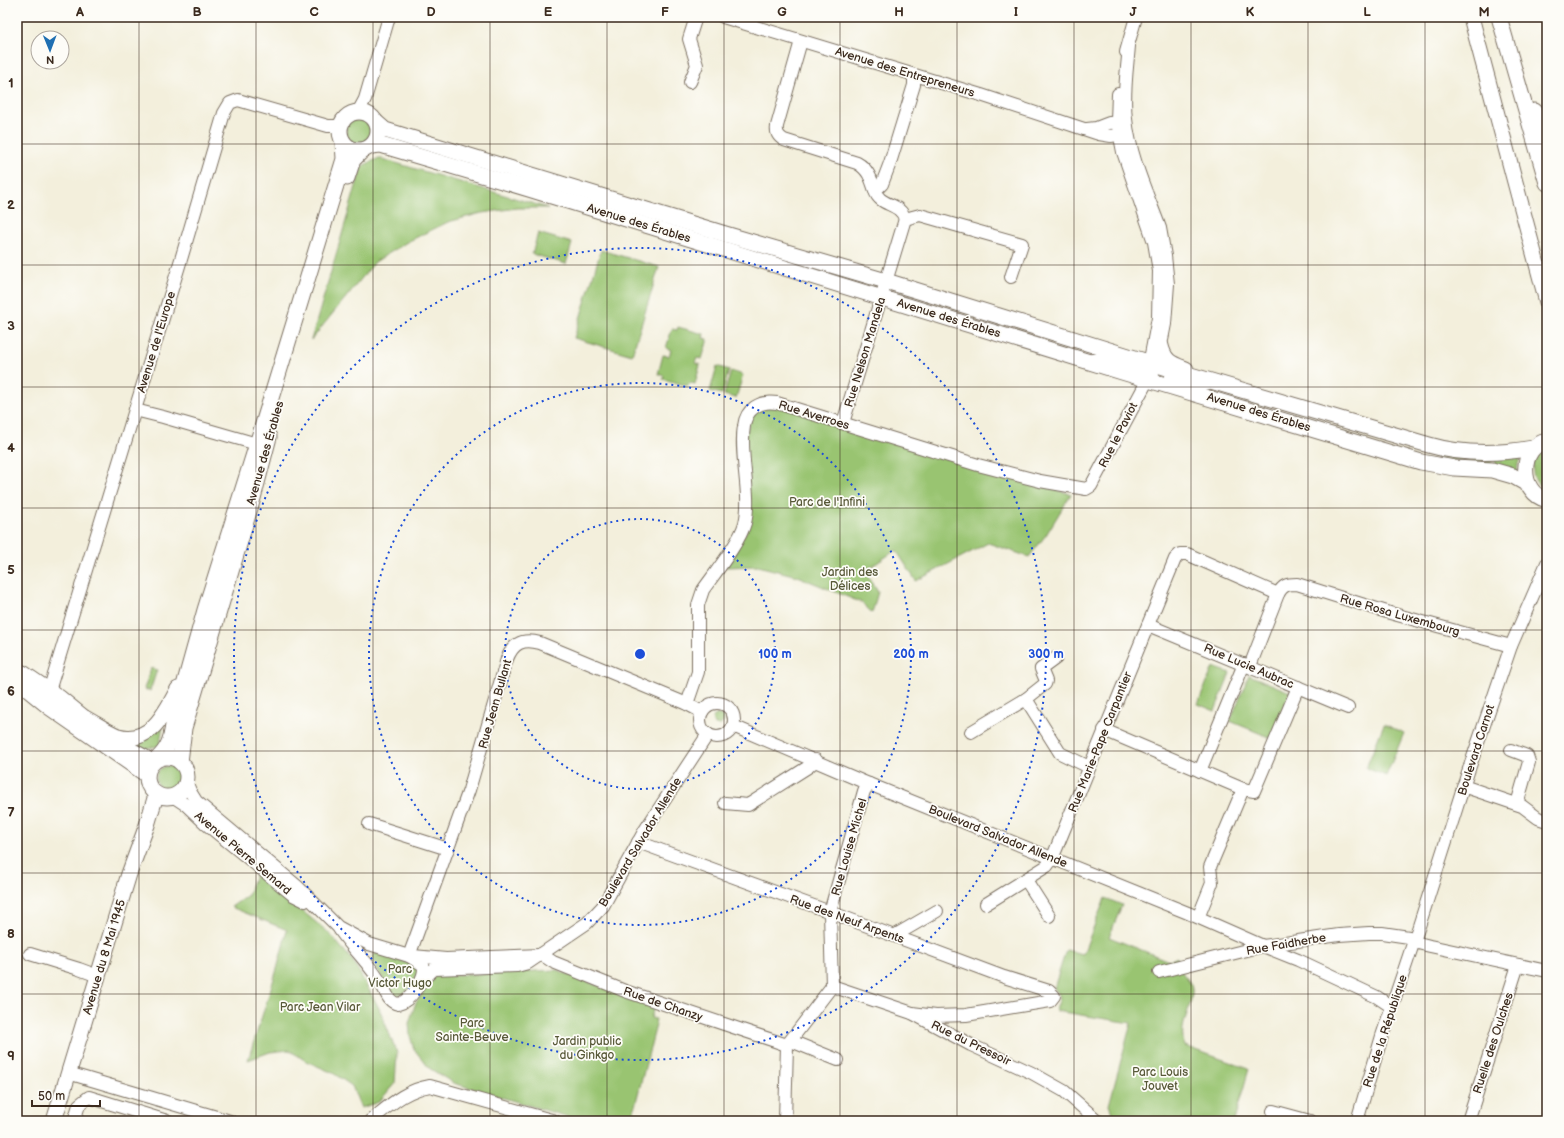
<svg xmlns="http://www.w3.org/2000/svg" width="1564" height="1138" font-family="'Balsamiq Sans',sans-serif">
<rect width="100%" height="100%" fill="#fdfcf7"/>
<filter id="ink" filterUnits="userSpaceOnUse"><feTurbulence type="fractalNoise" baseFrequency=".025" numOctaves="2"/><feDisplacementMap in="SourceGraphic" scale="8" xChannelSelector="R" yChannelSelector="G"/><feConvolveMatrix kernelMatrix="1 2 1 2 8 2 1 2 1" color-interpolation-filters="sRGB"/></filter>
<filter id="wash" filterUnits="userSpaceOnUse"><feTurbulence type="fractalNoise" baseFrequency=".012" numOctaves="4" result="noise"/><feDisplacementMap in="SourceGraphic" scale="16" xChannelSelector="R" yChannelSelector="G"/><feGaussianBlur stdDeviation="0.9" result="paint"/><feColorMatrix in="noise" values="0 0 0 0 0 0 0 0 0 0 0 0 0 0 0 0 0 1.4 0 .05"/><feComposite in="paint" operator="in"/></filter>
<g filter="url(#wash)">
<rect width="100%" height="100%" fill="#f3efdc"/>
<g fill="#99c471" stroke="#6a7748">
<circle cx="359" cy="131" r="13"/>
<path d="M 379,158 L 548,208 L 517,208 L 482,213 L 448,222 L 407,242 L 375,262 L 311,340 L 362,166 Z"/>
<path d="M 538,233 L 572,243 L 566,264 L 532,254 Z"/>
<path d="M 601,250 L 659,267 L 632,355 L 574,338 Z"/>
<path d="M 678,327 L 704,334 L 703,338 L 708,339 L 702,359 L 697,358 L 695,363 L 700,365 L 695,384 L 690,383 L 688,386 L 663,379 L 664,376 L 658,374 L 663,355 L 669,356 L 671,350 L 666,348 L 672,329 L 677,330 Z"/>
<path d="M 717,366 L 729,370 L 722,394 L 710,391 Z"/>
<path d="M 731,371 L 743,375 L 736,398 L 724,395 Z"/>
<path d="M 773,405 L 989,471 L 1071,494 L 1046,535 L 1029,557 L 988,543 L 916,581 L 896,550 L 865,571 L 878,592 L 872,613 L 862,603 L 797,576 L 758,566 L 726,567 L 747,530 L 745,435 L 753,412 Z"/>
<path d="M 1547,448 L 1547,491 C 1527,481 1529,457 1547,448 Z"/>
<path d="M 1436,455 L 1470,459 L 1491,458 L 1491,465 L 1438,459 L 1435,456 Z"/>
<path d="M 1521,456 L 1518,464 L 1517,472 L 1495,466 L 1496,458 Z"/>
<path d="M 1213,667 L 1230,673 L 1215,711 L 1198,704 Z"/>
<path d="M 151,668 L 157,670 L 150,691 L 144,689 Z"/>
<path d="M 1249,675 L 1290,692 L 1271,738 L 1230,721 Z"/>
<circle cx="718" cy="720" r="5.5"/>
<path d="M 163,724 L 160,745 C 153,748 147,747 141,750 L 125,743 Z"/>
<path d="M 1384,724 L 1404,733 L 1386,776 L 1366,768 Z"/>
<circle cx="168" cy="778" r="12"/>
<path d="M 256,873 L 329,933 L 353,961 L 379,1008 L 397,1053 L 395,1083 L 379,1102 L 361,1108 L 352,1086 L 333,1073 L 306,1061 L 289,1050 L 270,1052 L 248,1060 L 277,969 L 287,930 L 231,907 L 248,895 Z"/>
<path d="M 1105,898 L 1122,905 L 1109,937 L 1169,961 L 1177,957 C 1179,961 1180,967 1182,972 C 1186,978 1192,983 1192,991 C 1192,1010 1177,1026 1185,1046 L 1249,1069 L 1234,1121 L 1115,1121 L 1109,1105 L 1131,1023 L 1056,1011 C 1058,999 1064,999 1054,988 L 1066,950 L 1083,954 Z"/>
<path d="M 375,953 L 384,954 L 418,967 L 420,971 C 415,980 405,1002 391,993 L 375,966 L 373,957 Z"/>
<path d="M 557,970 L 654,1007 L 651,1018 L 656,1019 L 655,1024 L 656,1025 L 631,1121 L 582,1121 L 453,1083 L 429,1068 L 414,1049 L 410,1036 L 409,1023 L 416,1002 L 435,976 Z"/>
</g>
</g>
<g filter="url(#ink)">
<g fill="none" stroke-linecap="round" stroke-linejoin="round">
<defs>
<g id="minor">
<path d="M 723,17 L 981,95 L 1099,134 L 1111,136 L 1128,133"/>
<path d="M 801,41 L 777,126 C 776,133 778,136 784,140 L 857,163 C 868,169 871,178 875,191"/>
<path d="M 1126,52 L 1136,17"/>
<path d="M 914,75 L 914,85 L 890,163 L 882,184 L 875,191 C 880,207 900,202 905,219 L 920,215 L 1022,244 L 1011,277"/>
<path d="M 690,82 L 697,65 L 689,39 L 696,17"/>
<path d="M 1118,94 L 1117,121 L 1123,152 L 1154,242 L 1159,271 L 1158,318 L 1148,370"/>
<path d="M 358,112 L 365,99 L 389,17"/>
<path d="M 1087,129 L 1096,128 L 1109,123 L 1125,122"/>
<path d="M 1162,344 C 1166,361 1172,362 1187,368"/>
<path d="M 1092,360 L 1109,360 L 1142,368 L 1156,365"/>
<path d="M 1170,379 L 1188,384 L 1209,383"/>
<path d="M 135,410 L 163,417 L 257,444"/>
<path d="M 843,423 L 905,219"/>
<path d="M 1148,625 L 1348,708"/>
<path d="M 1250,666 L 1278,594 C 1283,585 1287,584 1297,584 L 1390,613 L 1511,646"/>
<path d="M 49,691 L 182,256 L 224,113 L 230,103 L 238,100 L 328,126 L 340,126"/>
<path d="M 1026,699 L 1045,684 L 1046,681 L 1041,669 L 1056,658"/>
<circle cx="717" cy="720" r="17"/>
<path d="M 687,704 L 698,672 L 698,605 L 703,590 C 715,573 740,542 745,523 C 752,494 739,455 744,426 C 746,409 760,400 777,403 L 978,465 L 1040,481 L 1086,489 L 1091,486 L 1145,385 L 1157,365 L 1165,324 L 1168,284 L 1165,256 L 1160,228 C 1147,193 1130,157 1126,119 C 1123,95 1127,70 1129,46"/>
<path d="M 733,726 L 864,782 L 1188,913 L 1263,946 L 1298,960 L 1377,997 L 1392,1007"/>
<path d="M 1104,730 L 1243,789"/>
<path d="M 971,732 L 1026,699 L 1060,753 L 1089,767"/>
<path d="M 1511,750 L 1527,756 L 1529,762 L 1517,804"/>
<path d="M 1200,771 L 1244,664"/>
<path d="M 187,784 L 191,793 L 196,801 L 297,886 L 338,927 L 369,944 L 409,956 L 423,965 C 428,976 410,1002 398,1004 C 389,1002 387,995 383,987 C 371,964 351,948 338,927"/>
<path d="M 1463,786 L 1522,806 L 1538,818 L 1547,821"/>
<path d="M 174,797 L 186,805 L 205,823 L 293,895 L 305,901"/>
<path d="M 725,803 L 748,805 L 808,767 L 816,760"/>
<path d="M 369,824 L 448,849"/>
<path d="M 638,842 L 830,912 L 1004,977 L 1049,991 L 1054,996 L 1050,1001 L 966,1015 L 936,1016 L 912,1013"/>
<path d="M 1026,880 L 1049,916"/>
<path d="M 986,904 L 1047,866 L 1052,859 L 1175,559 L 1180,554 L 1187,554 L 1278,594"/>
<path d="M 1200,913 L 1212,883 L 1210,867 L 1243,789 L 1254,791 L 1298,687"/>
<path d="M 894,936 L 937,911"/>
<path d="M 30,954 L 79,969 L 98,976"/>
<path d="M 541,954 L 553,962 L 625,991 L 787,1045"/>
<path d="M 409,956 L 469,790 L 507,659 C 513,643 523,638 540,643 L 687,704 L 702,712"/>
<path d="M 413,956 L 446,959 L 540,955"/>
<path d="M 1159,972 L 1263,946 L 1339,935 L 1369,933 L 1382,933 L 1409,937 L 1414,942 L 1430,946 L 1547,971"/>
<path d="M 421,981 L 434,969 L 517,966 L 528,963 L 587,923 L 603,906 L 645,830 L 708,734"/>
<path d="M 832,986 L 912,1013 L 971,1045 L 1032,1073 L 1064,1091 L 1098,1121"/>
<path d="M 791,1041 L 838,1060"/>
<path d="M 68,1073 L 230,1121"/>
<path d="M 1273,1111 L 1310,1121"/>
<path d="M 74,1121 L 79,1105 L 89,1097 L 167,1121"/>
<path d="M 370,1121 C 389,1106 405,1090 430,1086 L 555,1121"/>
<path d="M 785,1121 L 787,1045 L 832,986 L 830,912 L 864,791 L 869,784"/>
<path d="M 1357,1121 L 1382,1036 L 1419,926 L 1468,772 L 1511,646 L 1547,563"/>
<path d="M 1468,1121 L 1518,965"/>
</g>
<g id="major">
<path d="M 1471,17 L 1547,302"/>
<path d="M 1499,17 L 1547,183"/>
<path d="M 1535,111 L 1547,142"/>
<circle cx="359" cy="131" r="19"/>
<path d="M 377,123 L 385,130 L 725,234 L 886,281 L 1177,371 L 1429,445 C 1463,455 1499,454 1533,448"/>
<path d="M 371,146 L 381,145 L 529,189 L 1122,372 L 1421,462 L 1454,468 L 1492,470 L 1513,476 L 1527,484"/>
<path d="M 347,178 L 353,160 L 363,150"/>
<path d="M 1547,441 C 1519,446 1518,493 1547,500"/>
<path d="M 17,671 L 23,673 L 60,698 L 92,724"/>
<path d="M 17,681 L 49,707 L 147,775"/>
<path d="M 85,718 C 95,723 107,732 118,736 C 150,745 166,712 178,689"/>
<path d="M 109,738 L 153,762"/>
<circle cx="167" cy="777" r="20"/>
<path d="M 157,759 C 168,749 171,740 173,725 L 205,610 L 257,444 L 344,159 L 343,142"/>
<path d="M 180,762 L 184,728 L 253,498 L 269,437"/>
<path d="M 54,1121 L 129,874 L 147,825 L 156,795"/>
</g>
</defs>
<use href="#minor" stroke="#7b6f60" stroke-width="14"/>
<use href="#major" stroke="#7b6f60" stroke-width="17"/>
<use href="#minor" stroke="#fff" stroke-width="12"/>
<use href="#major" stroke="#fff" stroke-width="15"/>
</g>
</g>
<path fill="none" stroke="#3b2a1e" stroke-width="1" stroke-opacity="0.55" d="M 139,17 L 139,1121M 256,17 L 256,1121M 373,17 L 373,1121M 490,17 L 490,1121M 607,17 L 607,1121M 724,17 L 724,1121M 840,17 L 840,1121M 957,17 L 957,1121M 1074,17 L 1074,1121M 1191,17 L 1191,1121M 1308,17 L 1308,1121M 1425,17 L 1425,1121M 17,144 L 1547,144M 17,265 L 1547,265M 17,387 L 1547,387M 17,508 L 1547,508M 17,630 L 1547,630M 17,751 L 1547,751M 17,873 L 1547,873M 17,994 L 1547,994"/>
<g fill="none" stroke="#1d4ed8" stroke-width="2" stroke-dasharray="2 4">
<circle cx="640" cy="654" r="135"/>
<circle cx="640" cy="654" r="271"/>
<circle cx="640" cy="654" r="406"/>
</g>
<g text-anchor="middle" stroke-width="3.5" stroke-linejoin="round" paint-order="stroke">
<g font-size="12" fill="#3b2a1e" stroke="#fdfcf7">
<text transform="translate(905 72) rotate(17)" y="4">Avenue des Entrepreneurs</text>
<text transform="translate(639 223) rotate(17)" y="4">Avenue des Érables</text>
<text transform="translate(949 318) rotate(17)" y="4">Avenue des Érables</text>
<text transform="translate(156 342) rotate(-73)" y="4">Avenue de l'Europe</text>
<text transform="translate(865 352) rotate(-73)" y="4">Rue Nelson Mandela</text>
<text transform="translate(1259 412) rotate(17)" y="4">Avenue des Érables</text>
<text transform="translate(814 415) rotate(17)" y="4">Rue Averroes</text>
<text transform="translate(1118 435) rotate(-63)" y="4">Rue le Paviot</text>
<text transform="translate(265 453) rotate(-74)" y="4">Avenue des Érables</text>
<text transform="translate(1400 615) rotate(16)" y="4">Rue Rosa Luxembourg</text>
<text transform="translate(1249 666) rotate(23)" y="4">Rue Lucie Aubrac</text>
<text transform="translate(495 704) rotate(-74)" y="4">Rue Jean Bullant</text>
<text transform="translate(1100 742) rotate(-68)" y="4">Rue Marie-Pape Carpantier</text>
<text transform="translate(1476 750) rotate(-72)" y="4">Boulevard Carnot</text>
<text transform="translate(998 836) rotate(22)" y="4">Boulevard Salvador Allende</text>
<text transform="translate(640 842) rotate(-59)" y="4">Boulevard Salvador Allende</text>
<text transform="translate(849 847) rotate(-74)" y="4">Rue Louise Michel</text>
<text transform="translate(243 853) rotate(40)" y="4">Avenue Pierre Semard</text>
<text transform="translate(847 919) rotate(20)" y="4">Rue des Neuf Arpents</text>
<text transform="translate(1286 944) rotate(-10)" y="4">Rue Faidherbe</text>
<text transform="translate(104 957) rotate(-73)" y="4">Avenue du 8 Mai 1945</text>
<text transform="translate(663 1004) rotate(19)" y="4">Rue de Chanzy</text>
<text transform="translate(1385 1031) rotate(-72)" y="4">Rue de la République</text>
<text transform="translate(971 1043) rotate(26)" y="4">Rue du Pressoir</text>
<text transform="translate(1493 1043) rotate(-72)" y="4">Ruelle des Oulches</text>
</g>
<g font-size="12" fill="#575837" stroke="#fdfcf7">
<text x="827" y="506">Parc de l'Infini</text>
<text x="850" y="576">Jardin des<tspan x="850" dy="14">Délices</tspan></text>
<text x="400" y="973">Parc<tspan x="400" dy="14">Victor Hugo</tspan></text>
<text x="320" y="1011">Parc Jean Vilar</text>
<text x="472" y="1027">Parc<tspan x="472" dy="14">Sainte-Beuve</tspan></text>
<text x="587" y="1045">Jardin public<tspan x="587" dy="14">du Ginkgo</tspan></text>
<text x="1160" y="1076">Parc Louis<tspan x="1160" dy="14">Jouvet</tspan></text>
</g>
</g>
<circle cx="640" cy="654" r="6" fill="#1d4ed8" stroke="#fdfcf7" stroke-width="2"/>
<g font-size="12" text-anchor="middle" font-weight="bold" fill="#1d4ed8" stroke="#fdfcf7" stroke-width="3.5" stroke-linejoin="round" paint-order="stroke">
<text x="775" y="658">100 m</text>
<text x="911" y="658">200 m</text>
<text x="1046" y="658">300 m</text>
</g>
<rect width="1564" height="1138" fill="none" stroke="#fdfcf7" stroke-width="44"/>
<g transform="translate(50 50) rotate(179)"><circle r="19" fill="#fdfcf7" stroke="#afa8a0"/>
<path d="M0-3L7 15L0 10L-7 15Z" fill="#1f6fb2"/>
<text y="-6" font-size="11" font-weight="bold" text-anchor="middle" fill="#3b2a1e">N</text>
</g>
<path d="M32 1100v6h68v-6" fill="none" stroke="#3b2a1e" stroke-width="2"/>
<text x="38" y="1100" font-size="12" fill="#3b2a1e" stroke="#fdfcf7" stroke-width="3" paint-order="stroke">50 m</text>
<rect x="22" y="22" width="1520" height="1094" fill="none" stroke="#3b2a1e" stroke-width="1.5"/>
<g font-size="13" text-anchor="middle" font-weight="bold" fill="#3b2a1e">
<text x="80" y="16">A</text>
<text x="197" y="16">B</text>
<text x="314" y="16">C</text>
<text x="431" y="16">D</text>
<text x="548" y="16">E</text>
<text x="665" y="16">F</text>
<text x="782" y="16">G</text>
<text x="899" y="16">H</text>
<text x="1016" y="16">I</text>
<text x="1133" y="16">J</text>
<text x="1250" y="16">K</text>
<text x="1367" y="16">L</text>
<text x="1484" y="16">M</text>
<text x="11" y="87">1</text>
<text x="11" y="209">2</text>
<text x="11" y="330">3</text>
<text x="11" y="452">4</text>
<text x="11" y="574">5</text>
<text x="11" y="695">6</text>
<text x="11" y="817">7</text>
<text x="11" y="938">8</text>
<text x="11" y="1060">9</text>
</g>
</svg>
